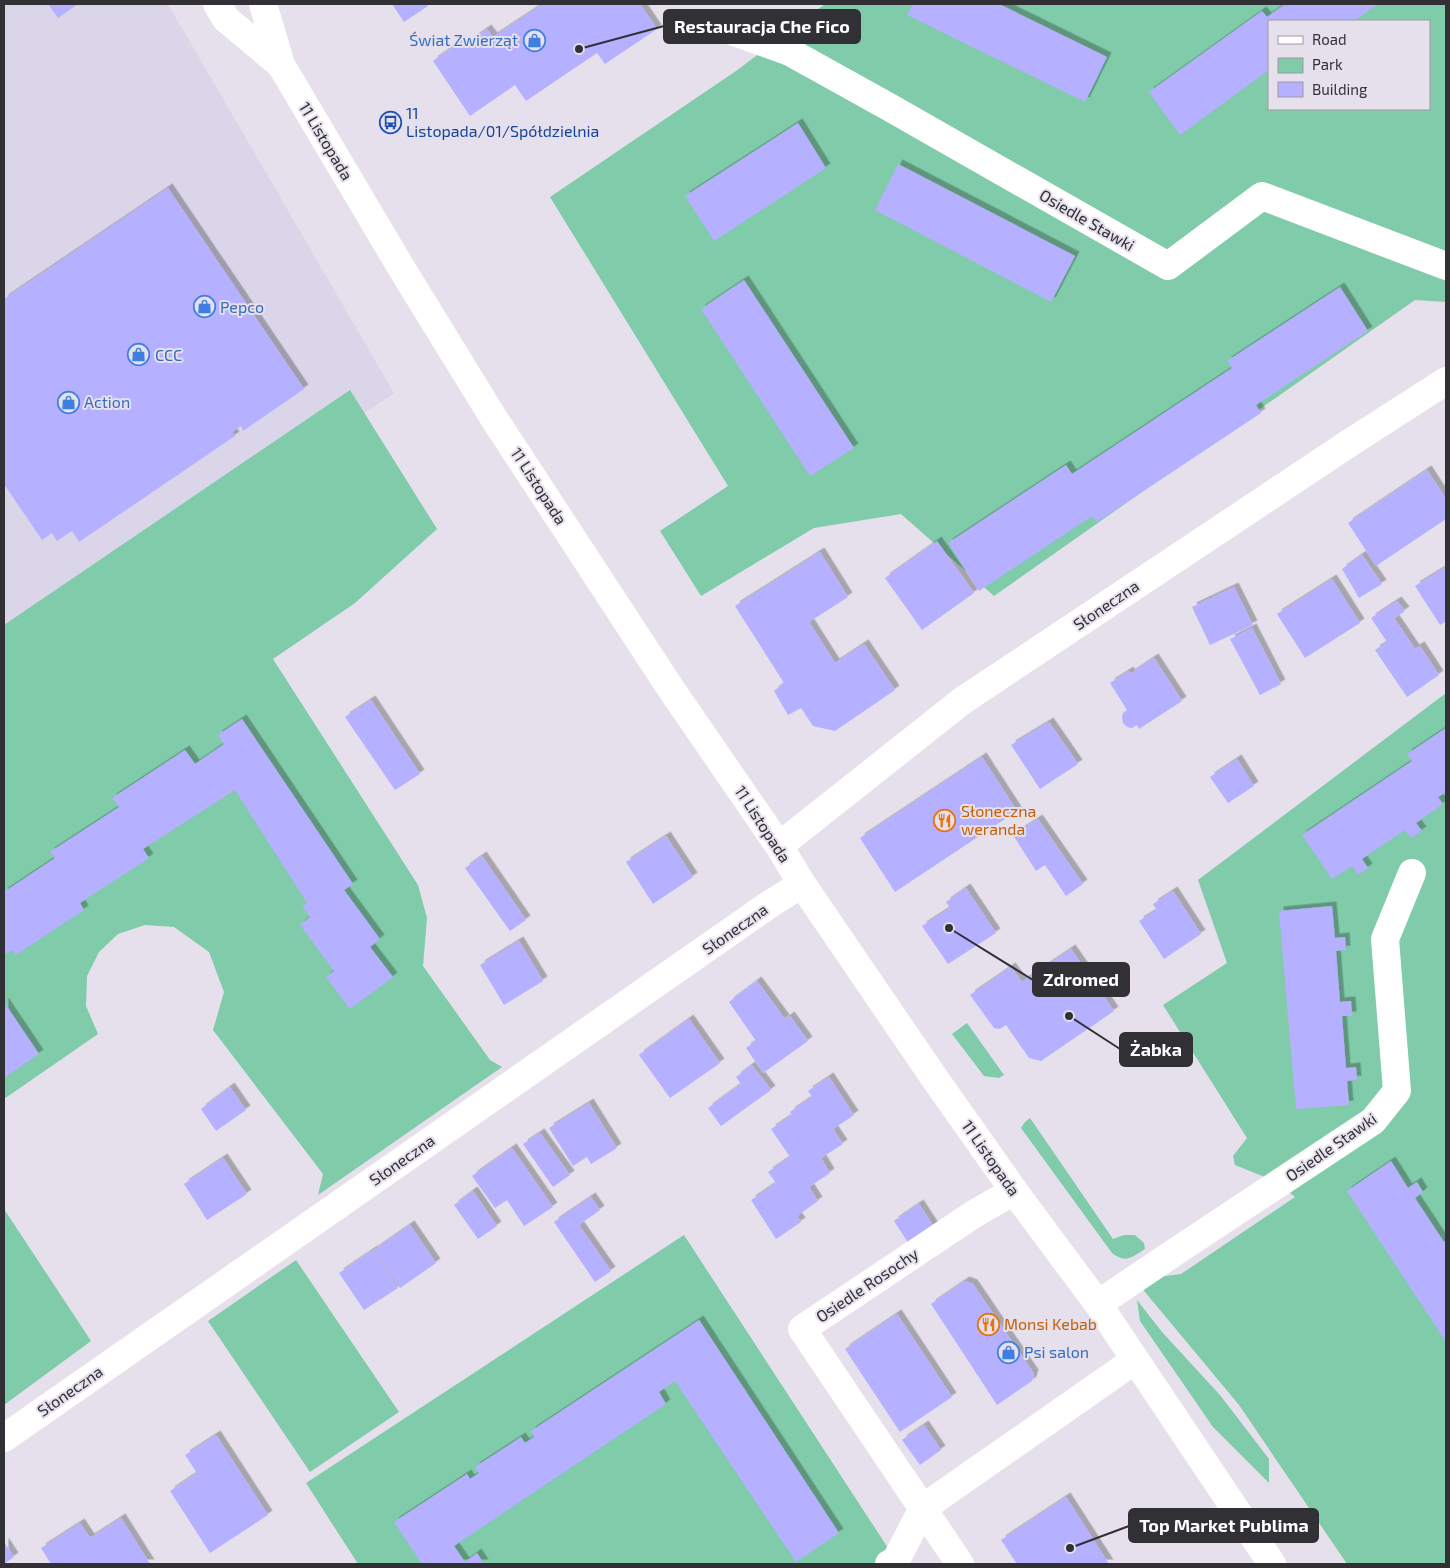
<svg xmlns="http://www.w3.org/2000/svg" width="1450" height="1568" font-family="'Exo 2',sans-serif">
<defs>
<filter id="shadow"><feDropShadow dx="4.5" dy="-4.5" stdDeviation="0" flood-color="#0004"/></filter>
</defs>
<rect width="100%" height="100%" fill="#e5e0ec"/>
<path fill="#dbd5ea" d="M 4,4 L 168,4 L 394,393 L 4,656 Z"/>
<g fill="#80cba9" fill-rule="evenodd">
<path d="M 825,4 L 1446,4 L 1446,302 L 1415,300 L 994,596 L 901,514 L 814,528 L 701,596 L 660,531 L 728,486 L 550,197 L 736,71 ZM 1269,21 L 1429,21 L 1429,109 L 1269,109 Z"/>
<path d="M 350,390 L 437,529 L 355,603 L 273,659 L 418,885 L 427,918 L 423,966 L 490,1060 L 502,1067 L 318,1195 L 323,1174 L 213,1030 L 224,992 L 209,952 L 174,927 L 145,925 L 118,934 L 99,952 L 87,976 L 86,1006 L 98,1034 L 4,1099 L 4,625 Z"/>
<path d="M 1446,693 L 1446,1564 L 1347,1564 L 1239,1405 L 1135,1280 L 1181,1274 L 1295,1197 L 1277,1182 L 1235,1165 L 1233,1156 L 1247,1138 L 1163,1005 L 1227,963 L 1198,880 Z"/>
<path d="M 967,1023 L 1004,1075 L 999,1078 L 984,1076 L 952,1034 Z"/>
<path d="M 1030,1118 L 1113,1239 L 1124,1235 L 1135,1235 L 1144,1243 L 1145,1249 C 1132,1257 1126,1264 1112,1253 L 1021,1128 L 1025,1122 Z"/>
<path d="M 4,1209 L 91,1341 L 4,1405 Z"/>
<path d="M 684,1235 L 888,1548 L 904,1564 L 358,1564 L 306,1483 Z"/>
<path d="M 296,1260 L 399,1412 L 310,1472 L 208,1321 Z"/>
<path d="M 1137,1300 L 1162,1332 L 1220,1395 L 1269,1459 L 1269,1483 L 1213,1427 L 1140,1321 Z"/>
</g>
<g fill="#b5b0ff" filter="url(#shadow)">
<path d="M 48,4 L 78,4 L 58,18 Z"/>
<path d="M 392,4 L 426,4 L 428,6 L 404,22 Z"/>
<path d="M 543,4 L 640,4 L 657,29 L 605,64 L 597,53 L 526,101 L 515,85 L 470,116 L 433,61 L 461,41 L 464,45 L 487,29 L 493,37 Z"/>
<path d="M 913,4 L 999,4 L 1107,57 L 1085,102 L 907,15 Z"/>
<path d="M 1285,4 L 1378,4 L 1354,21 L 1269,21 L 1269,70 L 1180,135 L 1149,92 L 1262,11 L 1267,17 Z"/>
<path d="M 798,123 L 826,168 L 714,241 L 685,196 Z"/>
<path d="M 898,164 L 1075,256 L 1051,302 L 875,210 Z"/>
<path d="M 168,188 L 304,389 L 243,431 L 241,426 L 232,432 L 235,436 L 79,542 L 72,531 L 57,541 L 52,533 L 42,540 L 4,484 L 4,299 Z"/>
<path d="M 744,280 L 854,448 L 810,476 L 701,309 Z"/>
<path d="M 1340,287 L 1368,331 L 1256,405 L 1261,413 L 1097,522 L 1092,516 L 979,591 L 948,543 L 1066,465 L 1072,474 L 1232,368 L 1227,361 Z"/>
<path d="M 1427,470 L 1446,499 L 1446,519 L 1376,566 L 1348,523 Z"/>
<path d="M 937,541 L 974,593 L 922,630 L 885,578 Z"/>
<path d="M 820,552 L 848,597 L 809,622 L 835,663 L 864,644 L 895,690 L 835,731 L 813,726 L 801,708 L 788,715 L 774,691 L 784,683 L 735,606 Z"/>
<path d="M 1362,555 L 1382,584 L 1359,598 L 1342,569 Z"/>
<path d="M 1446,567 L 1446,621 L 1440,625 L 1415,586 Z"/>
<path d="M 1332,579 L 1360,623 L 1305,658 L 1277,614 Z"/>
<path d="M 1234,587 L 1253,625 L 1210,645 L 1192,607 Z"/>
<path d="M 1397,601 L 1405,611 L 1394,618 L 1415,649 L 1420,646 L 1439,675 L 1407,697 L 1375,650 L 1387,642 L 1371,618 Z"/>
<path d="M 1252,628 L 1281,684 L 1260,695 L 1230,639 Z"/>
<path d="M 1154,658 L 1182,701 L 1139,729 L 1137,725 L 1132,728 L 1127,727 L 1123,723 L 1122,717 L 1123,713 L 1127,710 L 1110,683 L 1129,671 L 1130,674 Z"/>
<path d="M 371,700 L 420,774 L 395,790 L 345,717 Z"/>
<path d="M 242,719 L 353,884 L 344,890 L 380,939 L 370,947 L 393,977 L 350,1009 L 326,977 L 334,971 L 300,925 L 310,917 L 302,906 L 307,903 L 235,790 L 143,849 L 149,858 L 80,903 L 84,910 L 16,955 L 12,950 L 4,955 L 4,892 L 55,858 L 50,852 L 119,807 L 112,798 L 185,750 L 195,764 L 224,744 L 218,735 Z"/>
<path d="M 1049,722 L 1078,764 L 1040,789 L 1011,745 Z"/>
<path d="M 1446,728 L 1446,792 L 1438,797 L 1443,804 L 1416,823 L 1422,831 L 1411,838 L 1405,830 L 1362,859 L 1368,868 L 1358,875 L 1352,866 L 1332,879 L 1302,835 L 1412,761 L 1407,754 Z"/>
<path d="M 982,757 L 1017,811 L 895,892 L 860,838 Z"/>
<path d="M 1237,759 L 1254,786 L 1228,803 L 1210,777 Z"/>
<path d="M 1038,819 L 1083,884 L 1066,896 L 1045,865 L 1036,871 L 1013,835 Z"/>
<path d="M 666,836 L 693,877 L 653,904 L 626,862 Z"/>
<path d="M 482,856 L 526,920 L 510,931 L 465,868 Z"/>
<path d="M 966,888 L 996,933 L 948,964 L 922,926 L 950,908 L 946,902 Z"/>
<path d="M 1173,891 L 1201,934 L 1164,959 L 1139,921 L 1157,910 L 1153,904 Z"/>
<path d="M 1332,906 L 1335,938 L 1345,937 L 1346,950 L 1336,951 L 1340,1002 L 1351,1001 L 1352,1016 L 1342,1016 L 1346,1068 L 1356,1067 L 1357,1080 L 1347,1081 L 1349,1105 L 1296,1109 L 1279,911 Z"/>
<path d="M 519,941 L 543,981 L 504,1005 L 480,965 Z"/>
<path d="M 1071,949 L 1114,1011 L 1041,1061 L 1029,1058 L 1006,1025 L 1000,1029 L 994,1028 L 970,995 L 1011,967 L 1022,982 Z"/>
<path d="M 757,981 L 785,1019 L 763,1036 L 790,1016 L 808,1041 L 763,1073 L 746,1048 L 756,1041 L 729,1002 Z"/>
<path d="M 4,1002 L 39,1054 L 4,1078 Z"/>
<path d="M 689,1019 L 720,1063 L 670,1098 L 639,1055 Z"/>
<path d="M 752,1065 L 771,1090 L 721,1126 L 708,1108 L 741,1084 L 736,1077 Z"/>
<path d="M 829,1077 L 854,1115 L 833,1129 L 843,1144 L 821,1158 L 830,1173 L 809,1187 L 818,1201 L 797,1216 L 801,1222 L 776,1239 L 751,1200 L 776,1183 L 768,1172 L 790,1157 L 771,1129 L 792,1115 L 790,1112 L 812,1097 L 808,1091 Z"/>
<path d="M 230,1087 L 246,1110 L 216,1131 L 201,1109 Z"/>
<path d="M 589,1103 L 617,1148 L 591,1164 L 587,1157 L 573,1166 L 549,1128 Z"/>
<path d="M 540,1133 L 570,1175 L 553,1187 L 523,1144 Z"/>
<path d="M 512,1148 L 553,1207 L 524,1226 L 507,1200 L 495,1208 L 472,1176 Z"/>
<path d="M 223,1158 L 247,1194 L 207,1220 L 184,1184 Z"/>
<path d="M 1391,1161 L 1408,1188 L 1417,1182 L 1423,1192 L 1415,1198 L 1444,1242 L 1446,1241 L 1446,1342 L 1347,1191 Z"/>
<path d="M 473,1191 L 497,1226 L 478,1239 L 454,1205 Z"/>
<path d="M 591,1197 L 600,1210 L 579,1225 L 611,1271 L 595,1282 L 554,1222 Z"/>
<path d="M 919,1204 L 934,1227 L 909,1244 L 894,1221 Z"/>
<path d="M 410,1225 L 436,1263 L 400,1288 L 374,1250 Z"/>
<path d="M 373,1250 L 398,1288 L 364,1310 L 339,1273 Z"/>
<path d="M 965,1281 L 973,1284 L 1034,1374 L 1032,1381 L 997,1405 L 931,1304 Z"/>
<path d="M 897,1314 L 952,1397 L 900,1432 L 845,1349 Z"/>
<path d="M 699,1320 L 839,1533 L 796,1562 L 675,1381 L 659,1392 L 666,1404 L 454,1546 L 465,1562 L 477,1553 L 484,1564 L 422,1564 L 394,1522 L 467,1474 L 470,1479 L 479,1473 L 475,1467 L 521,1437 L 525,1443 L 534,1437 L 531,1431 Z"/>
<path d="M 924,1425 L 941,1450 L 920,1465 L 902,1440 Z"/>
<path d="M 216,1435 L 268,1515 L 210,1553 L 170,1491 L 197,1473 L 185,1455 Z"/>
<path d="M 1066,1497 L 1109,1564 L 1017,1564 L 1001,1540 Z"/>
<path d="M 121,1518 L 150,1564 L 51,1564 L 41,1548 L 80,1523 L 90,1538 Z"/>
<path d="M 4,1542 L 14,1557 L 4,1564 Z"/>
</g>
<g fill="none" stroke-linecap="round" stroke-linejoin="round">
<g stroke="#fff" stroke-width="28">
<path d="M 726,29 L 790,52 L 889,107 L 1168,266 L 1262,196 L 1446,266"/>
<path d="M 779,846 L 962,701 L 1348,444 L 1446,381"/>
<path d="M 1098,1304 L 1172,1254 L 1373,1121 L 1397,1091 L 1385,939 L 1412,873"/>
<path d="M 4,1438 L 770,904 L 802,884"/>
<path d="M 889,1564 L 896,1560 L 923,1508 L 1135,1360"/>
<path d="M 960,1564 L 802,1329 L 974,1214 L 1014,1191"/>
</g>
<g stroke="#fff" stroke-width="28">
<path d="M 217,4 L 226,19 L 281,65"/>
<path d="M 263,4 L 281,65 L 402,269 L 493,417 L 671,689 L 779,846 L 802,884 L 933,1076 L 1014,1191 L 1098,1304 L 1272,1564"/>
</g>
</g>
<defs>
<symbol id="shop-ring" viewBox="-11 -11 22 22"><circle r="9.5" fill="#e5e0ec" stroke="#3f7fe0" stroke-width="1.5"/><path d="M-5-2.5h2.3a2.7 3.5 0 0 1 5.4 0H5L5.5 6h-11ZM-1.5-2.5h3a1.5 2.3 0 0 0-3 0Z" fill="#3f7fe0"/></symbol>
<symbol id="bus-ring" viewBox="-11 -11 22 22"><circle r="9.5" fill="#e5e0ec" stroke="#1a4fb4" stroke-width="1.5"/><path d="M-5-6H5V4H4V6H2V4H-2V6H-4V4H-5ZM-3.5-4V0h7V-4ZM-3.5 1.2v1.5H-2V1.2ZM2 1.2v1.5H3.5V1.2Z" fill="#1a4fb4"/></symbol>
<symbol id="restaurant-ring" viewBox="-11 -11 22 22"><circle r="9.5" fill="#e5e0ec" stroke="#e8710a" stroke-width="1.5"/><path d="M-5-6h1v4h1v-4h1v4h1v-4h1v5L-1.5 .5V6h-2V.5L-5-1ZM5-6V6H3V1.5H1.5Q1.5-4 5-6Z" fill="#e8710a"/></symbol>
</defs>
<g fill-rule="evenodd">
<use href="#shop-ring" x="522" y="28" width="25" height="25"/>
<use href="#bus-ring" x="378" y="110" width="25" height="25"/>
<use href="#shop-ring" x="192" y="294" width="25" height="25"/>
<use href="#shop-ring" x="126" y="342" width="25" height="25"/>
<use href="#shop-ring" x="56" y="390" width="25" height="25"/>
<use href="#restaurant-ring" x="932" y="808" width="25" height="25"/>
<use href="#restaurant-ring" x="976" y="1312" width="25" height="25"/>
<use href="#shop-ring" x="996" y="1340" width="25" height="25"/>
</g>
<g text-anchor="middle" stroke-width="4" stroke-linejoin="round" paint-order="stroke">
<g font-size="16" fill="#366cbe" stroke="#e5e0ec" text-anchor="start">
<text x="518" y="46" text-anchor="end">Świat Zwierząt</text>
<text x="220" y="313">Pepco</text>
<text x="155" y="361">CCC</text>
<text x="84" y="408">Action</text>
<text x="1024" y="1358">Psi salon</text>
</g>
<g font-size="16" fill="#164399" stroke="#e5e0ec" text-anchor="start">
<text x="406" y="119">11<tspan x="406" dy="18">Listopada/01/Spółdzielnia</tspan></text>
</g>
<g font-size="16" fill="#313034" stroke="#e5e0ec">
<text transform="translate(326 141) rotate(59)" y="6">11 Listopada</text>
<text transform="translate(1087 220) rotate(30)" y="6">Osiedle Stawki</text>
<text transform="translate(539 486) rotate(57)" y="6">11 Listopada</text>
<text transform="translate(1106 605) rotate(-34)" y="6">Słoneczna</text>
<text transform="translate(763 824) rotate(57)" y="6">11 Listopada</text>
<text transform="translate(735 929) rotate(-35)" y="6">Słoneczna</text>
<text transform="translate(1331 1147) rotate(-35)" y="6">Osiedle Stawki</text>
<text transform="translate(991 1158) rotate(55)" y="6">11 Listopada</text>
<text transform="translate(402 1160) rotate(-35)" y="6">Słoneczna</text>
<text transform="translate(867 1285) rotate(-34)" y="6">Osiedle Rosochy</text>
<text transform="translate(70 1391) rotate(-35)" y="6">Słoneczna</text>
</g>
<g font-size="16" fill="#c56008" stroke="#e5e0ec" text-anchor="start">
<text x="961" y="817">Słoneczna<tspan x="961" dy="18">weranda</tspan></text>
<text x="1004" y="1330">Monsi Kebab</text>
</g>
</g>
<path fill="none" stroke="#313034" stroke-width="2" d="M579 49L664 26M949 928L1033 980M1069 1016L1120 1049M1070 1548L1129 1526"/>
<g fill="#313034" stroke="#e5e0ec" stroke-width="2">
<circle cx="579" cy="49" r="5"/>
<circle cx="949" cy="928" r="5"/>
<circle cx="1069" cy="1016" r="5"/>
<circle cx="1070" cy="1548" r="5"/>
</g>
<g fill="#313034" stroke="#313034" stroke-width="2">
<rect x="664" y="10" width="196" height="33" rx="5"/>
<rect x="1033" y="963" width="96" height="33" rx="5"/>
<rect x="1120" y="1033" width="72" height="33" rx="5"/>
<rect x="1129" y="1509" width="189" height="33" rx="5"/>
</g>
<g font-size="18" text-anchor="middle" font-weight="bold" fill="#fff">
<text x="762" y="33">Restauracja Che Fico</text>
<text x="1081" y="986">Zdromed</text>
<text x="1156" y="1056">Żabka</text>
<text x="1224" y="1532">Top Market Publima</text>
</g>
<rect width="1450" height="1568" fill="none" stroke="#313034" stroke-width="10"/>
<rect x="1268" y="20" width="162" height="90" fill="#e5e0ec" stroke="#9d9aa2"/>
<rect x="1278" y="36" width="25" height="8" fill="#ffffff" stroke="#9d9aa2"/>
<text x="1312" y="45" font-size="15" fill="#313034">Road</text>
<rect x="1278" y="58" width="25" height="15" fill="#80cba9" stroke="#9d9aa2"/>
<text x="1312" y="70" font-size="15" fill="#313034">Park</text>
<rect x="1278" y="82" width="25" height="15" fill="#b5b0ff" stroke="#9d9aa2"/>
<text x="1312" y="95" font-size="15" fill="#313034">Building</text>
</svg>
